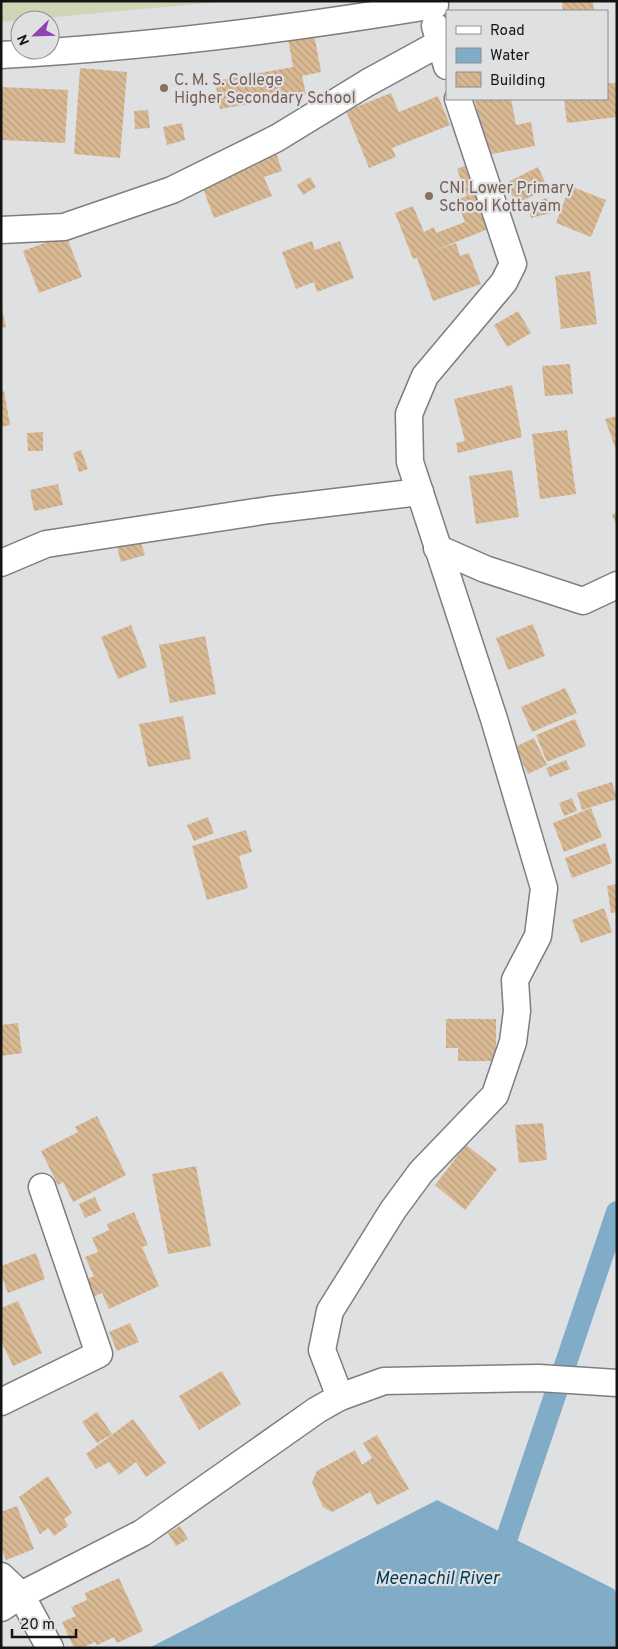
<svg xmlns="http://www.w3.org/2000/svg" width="618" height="1649" font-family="Overpass,sans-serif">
<defs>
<pattern id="building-back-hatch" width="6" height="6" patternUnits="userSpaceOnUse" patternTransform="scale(1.25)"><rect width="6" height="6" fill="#d9b993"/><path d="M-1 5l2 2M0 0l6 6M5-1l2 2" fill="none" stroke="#b99e7e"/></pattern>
</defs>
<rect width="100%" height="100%" fill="#dfe0e2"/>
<path fill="#ced6b5" d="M 1,1 L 230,1 L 1,22 Z"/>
<path fill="#80acc8" d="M 437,1500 L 614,1589 L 617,1595 L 617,1648 L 149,1648 Z"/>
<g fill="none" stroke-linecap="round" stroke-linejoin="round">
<path stroke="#80acc8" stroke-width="22" d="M 498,1564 L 617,1212"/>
</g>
<g fill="url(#building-back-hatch)">
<path d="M 562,1 L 593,1 L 594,11 L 563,11 Z"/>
<path d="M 313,28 L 321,72 L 302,76 L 306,94 L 220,109 L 215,81 L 293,67 L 287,33 Z"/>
<path d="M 80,68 L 127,72 L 120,158 L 74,154 Z"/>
<path d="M 607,83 L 617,83 L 617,117 L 567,123 L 564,99 L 607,99 Z"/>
<path d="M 1,87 L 68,90 L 65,143 L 1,140 Z"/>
<path d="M 391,93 L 399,112 L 438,96 L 450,125 L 392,148 L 396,157 L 369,168 L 346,111 Z"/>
<path d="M 475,99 L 511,99 L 516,125 L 531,122 L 535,146 L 486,155 Z"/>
<path d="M 148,110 L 150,128 L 135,129 L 134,111 Z"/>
<path d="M 182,123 L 185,140 L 167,145 L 163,127 Z"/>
<path d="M 275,150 L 282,171 L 264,177 L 272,196 L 214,218 L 199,178 Z"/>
<path d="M 469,164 L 493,227 L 431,252 L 456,243 L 460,256 L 469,253 L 481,284 L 433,301 L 417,258 L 413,259 L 395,213 L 413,206 L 424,232 L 434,227 L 436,233 L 465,222 L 456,200 L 467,196 L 457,169 Z"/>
<path d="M 538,167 L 548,188 L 516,204 L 506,183 Z"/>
<path d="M 310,177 L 316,187 L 303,195 L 297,185 Z"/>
<path d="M 570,186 L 606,200 L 591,237 L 556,223 Z"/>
<path d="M 547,198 L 551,213 L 531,218 L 527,204 Z"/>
<path d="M 66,235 L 82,277 L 39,293 L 23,251 Z"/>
<path d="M 312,241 L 315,250 L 340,241 L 354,278 L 317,292 L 314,282 L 296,289 L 282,252 Z"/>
<path d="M 590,271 L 597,324 L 561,329 L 555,276 Z"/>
<path d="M 1,305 L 6,327 L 1,328 Z"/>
<path d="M 518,311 L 531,333 L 507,347 L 494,325 Z"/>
<path d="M 570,364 L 573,394 L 545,396 L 542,366 Z"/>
<path d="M 512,385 L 522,437 L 458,453 L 456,443 L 465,441 L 454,399 Z"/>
<path d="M 4,391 L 10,425 L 1,427 L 1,392 Z"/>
<path d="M 617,416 L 617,450 L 616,450 L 605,419 Z"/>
<path d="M 567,430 L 576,494 L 540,499 L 532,434 Z"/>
<path d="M 43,432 L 43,451 L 28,451 L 27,433 Z"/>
<path d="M 81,450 L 88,469 L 79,472 L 73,453 Z"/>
<path d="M 512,470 L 519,517 L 476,524 L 469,476 Z"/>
<path d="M 58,484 L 63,505 L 34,511 L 30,490 Z"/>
<path d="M 617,512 L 617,526 L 612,515 Z"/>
<path d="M 140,540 L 145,555 L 121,562 L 117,547 Z"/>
<path d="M 533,624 L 545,656 L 508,670 L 496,638 Z"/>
<path d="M 131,625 L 147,667 L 118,679 L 101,637 Z"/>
<path d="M 205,636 L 216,694 L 170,703 L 159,645 Z"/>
<path d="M 565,688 L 577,713 L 532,732 L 521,707 Z"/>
<path d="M 183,716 L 191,759 L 148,767 L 139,724 Z"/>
<path d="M 575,719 L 586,746 L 547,762 L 536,735 Z"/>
<path d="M 534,738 L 547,765 L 528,774 L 515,747 Z"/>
<path d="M 566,760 L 570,769 L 550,777 L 546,768 Z"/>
<path d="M 612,782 L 617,799 L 582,810 L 577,793 Z"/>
<path d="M 572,798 L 577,811 L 564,816 L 559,803 Z"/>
<path d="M 591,808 L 602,837 L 564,852 L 553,823 Z"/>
<path d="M 208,817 L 214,833 L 194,841 L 187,825 Z"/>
<path d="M 246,830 L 252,852 L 239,856 L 248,888 L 207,900 L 192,846 Z"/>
<path d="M 605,843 L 612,863 L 572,878 L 565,858 Z"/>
<path d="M 617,884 L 617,912 L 611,913 L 607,886 Z"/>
<path d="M 604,908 L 612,932 L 581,943 L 572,920 Z"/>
<path d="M 446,1019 L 496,1019 L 496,1061 L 458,1061 L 458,1048 L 446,1048 Z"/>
<path d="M 18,1023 L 22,1053 L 1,1056 L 1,1025 Z"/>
<path d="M 97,1116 L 126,1175 L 73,1202 L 63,1182 L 58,1185 L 41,1151 L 78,1132 L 75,1127 Z"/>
<path d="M 543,1123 L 547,1160 L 519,1163 L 515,1125 Z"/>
<path d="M 466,1145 L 497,1169 L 465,1210 L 435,1185 Z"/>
<path d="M 196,1166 L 211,1246 L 168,1254 L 152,1174 Z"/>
<path d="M 95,1197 L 101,1211 L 85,1218 L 79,1204 Z"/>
<path d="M 134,1212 L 148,1245 L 142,1247 L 159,1286 L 109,1309 L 102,1293 L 92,1297 L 84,1281 L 94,1276 L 85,1257 L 98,1252 L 92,1238 L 109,1230 L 107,1224 Z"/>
<path d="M 36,1253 L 45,1279 L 8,1293 L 1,1275 L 1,1266 Z"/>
<path d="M 18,1301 L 42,1353 L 13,1366 L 1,1341 L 1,1308 Z"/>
<path d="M 130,1323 L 139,1342 L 117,1351 L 109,1332 Z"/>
<path d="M 222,1371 L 241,1404 L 199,1430 L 179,1396 Z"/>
<path d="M 97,1412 L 112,1434 L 97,1443 L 82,1422 Z"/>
<path d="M 133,1419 L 166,1463 L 146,1477 L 136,1462 L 119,1475 L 109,1462 L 96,1469 L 86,1454 Z"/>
<path d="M 377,1435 L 409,1489 L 377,1505 L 370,1492 L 332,1512 L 323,1507 L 312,1482 L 317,1471 L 355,1450 L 362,1465 L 372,1458 L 363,1443 Z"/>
<path d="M 48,1476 L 72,1513 L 64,1519 L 68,1526 L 54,1536 L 48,1528 L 40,1534 L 19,1497 Z"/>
<path d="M 17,1506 L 34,1549 L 6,1560 L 1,1548 L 1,1512 Z"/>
<path d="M 180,1526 L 188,1539 L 176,1546 L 168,1533 Z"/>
<path d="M 119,1578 L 143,1631 L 117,1643 L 114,1637 L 97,1645 L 95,1642 L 82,1648 L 74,1648 L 62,1622 L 76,1616 L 71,1607 L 87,1600 L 85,1593 Z"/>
</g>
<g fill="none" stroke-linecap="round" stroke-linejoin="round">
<defs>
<g id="minor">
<path d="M 435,26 L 447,66"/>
<path d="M 1,55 C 147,47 291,29 435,5"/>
<path d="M 1,230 L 64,227 L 172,190 L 277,138 L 367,83 L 440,43"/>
<path d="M 437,548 L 485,569 L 583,601 L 617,585"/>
<path d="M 1,563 L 46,544 L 269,510 L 420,492"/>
<path d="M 340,1397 L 322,1350 L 330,1311 L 393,1210 L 421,1172 L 495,1095 L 513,1042 L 517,1011 L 515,980 L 538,936 L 544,888 L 494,719 L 410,462 L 409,414 L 425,376 L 504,282 L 513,264 L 458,99"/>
<path d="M 1,1402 L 99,1354 L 42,1187"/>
<path d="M 1,1576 L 21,1595 L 50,1648"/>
<path d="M 1,1608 L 21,1595 L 142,1533 L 317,1410 L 340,1397 L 384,1381 L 539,1378 L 617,1383"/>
</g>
</defs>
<use href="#minor" stroke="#7e7e80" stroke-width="29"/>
<use href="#minor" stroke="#fff" stroke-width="26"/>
</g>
<g fill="#8d6e63" stroke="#dfe0e2" stroke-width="2">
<circle cx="164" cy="88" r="5"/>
<circle cx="429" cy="196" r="5"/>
</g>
<g text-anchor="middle" stroke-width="4.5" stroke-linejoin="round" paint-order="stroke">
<g font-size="16" fill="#785e54" stroke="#dfe0e2" text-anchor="start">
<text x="174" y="85">C. M. S. College<tspan x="174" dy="18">Higher Secondary School</tspan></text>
<text x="439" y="193">CNI Lower Primary<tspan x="439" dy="18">School Kottayam</tspan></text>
</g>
<g font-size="18" font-style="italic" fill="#003c58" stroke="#dfe0e2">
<text x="437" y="1584">Meenachil River</text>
</g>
</g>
<rect width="618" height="1649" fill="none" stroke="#131414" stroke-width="5"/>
<rect x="446" y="10" width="162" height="90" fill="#dfe0e2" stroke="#8d8e90"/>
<rect x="456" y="26" width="25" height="8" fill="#ffffff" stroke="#8d8e90"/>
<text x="490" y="35" font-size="15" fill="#131414">Road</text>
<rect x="456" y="48" width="25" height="15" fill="#80acc8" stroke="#8d8e90"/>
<text x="490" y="60" font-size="15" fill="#131414">Water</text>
<rect x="456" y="72" width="25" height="15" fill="url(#building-back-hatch)" stroke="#8d8e90"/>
<text x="490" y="85" font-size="15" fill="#131414">Building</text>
<g transform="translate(35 35) rotate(247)"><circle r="24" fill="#dfe0e2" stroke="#8d8e90"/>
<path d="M0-4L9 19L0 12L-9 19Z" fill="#9042b2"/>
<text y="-8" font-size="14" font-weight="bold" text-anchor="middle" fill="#131414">N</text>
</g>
<path d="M12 1629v8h64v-8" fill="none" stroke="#131414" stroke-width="2.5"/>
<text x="20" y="1629" font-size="15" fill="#131414" stroke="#dfe0e2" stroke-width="4" paint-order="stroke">20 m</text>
</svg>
